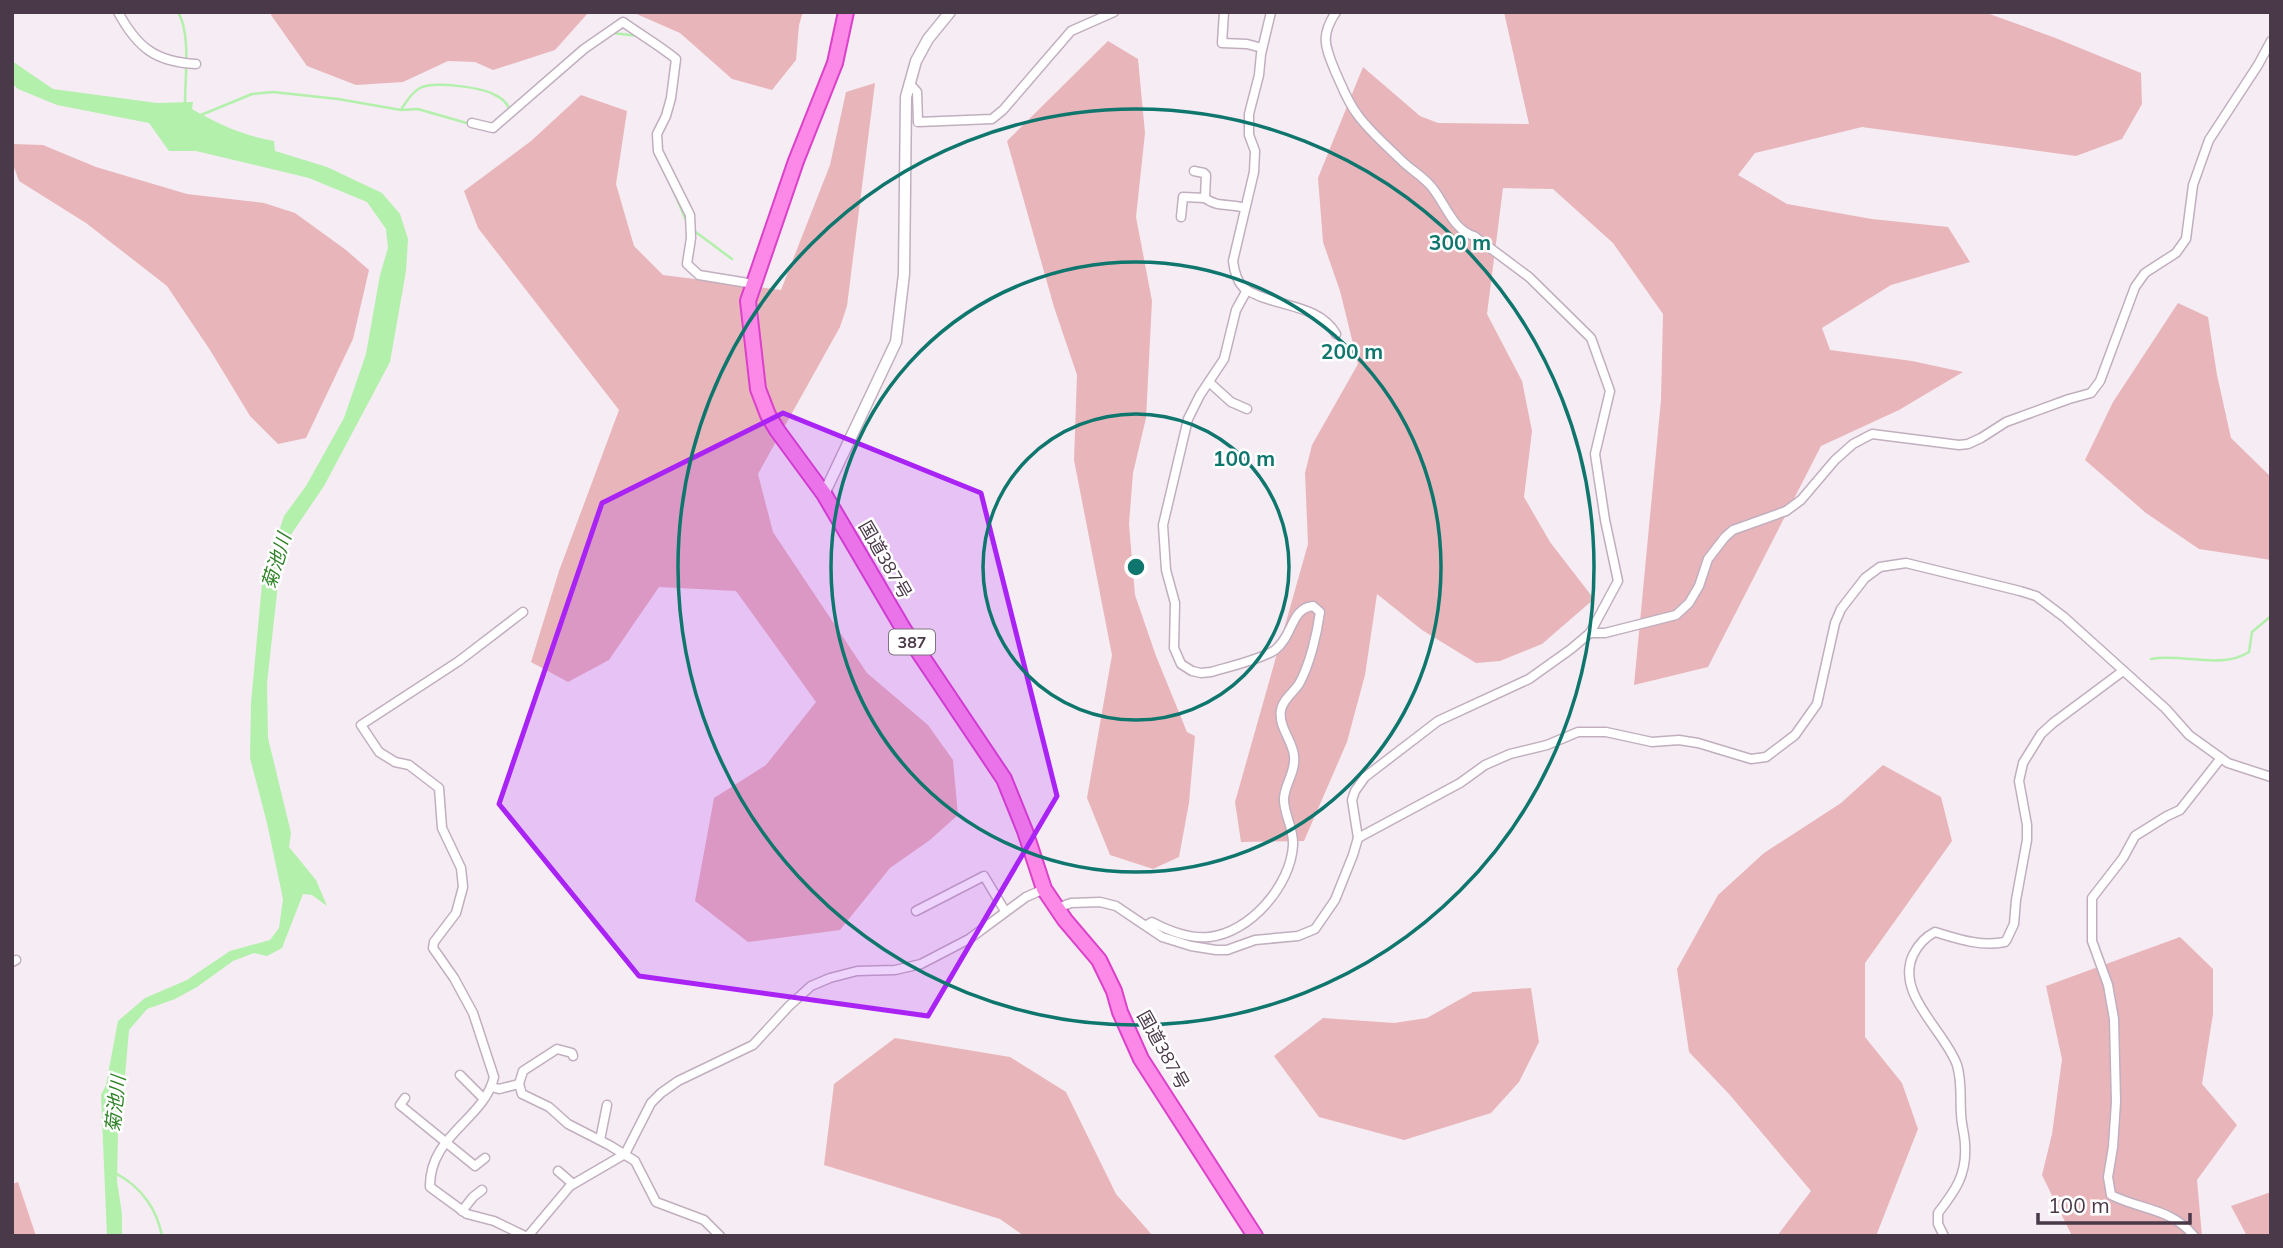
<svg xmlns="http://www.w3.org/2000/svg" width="2283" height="1248" font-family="Mulish,'Noto Sans JP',sans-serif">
<rect width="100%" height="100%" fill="#f6ecf4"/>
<g fill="#e8b6ba">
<path d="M 272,12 L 589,12 L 555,50 L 493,70 L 475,62 L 448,61 L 403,82 L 356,85 L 307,66 L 271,15 Z"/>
<path d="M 632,12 L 803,12 L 799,25 L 796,60 L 772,90 L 732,79 L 680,33 Z"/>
<path d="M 1504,12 L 1984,12 L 2053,37 L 2141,73 L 2142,104 L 2122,139 L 2076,156 L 1862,127 L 1755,153 L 1738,175 L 1787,204 L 1872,219 L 1948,227 L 1970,262 L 1891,285 L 1822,328 L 1830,350 L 1912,361 L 1963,372 L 1899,410 L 1821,446 L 1708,667 L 1634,685 L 1661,400 L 1663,314 L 1613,243 L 1553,189 L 1503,188 L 1487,314 L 1522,381 L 1532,431 L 1524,497 L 1550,542 L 1594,599 L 1542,644 L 1500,661 L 1476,663 L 1422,630 L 1377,594 L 1365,675 L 1347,742 L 1304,841 L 1241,842 L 1235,802 L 1308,544 L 1305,473 L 1312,445 L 1358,364 L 1340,291 L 1323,242 L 1318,178 L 1363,67 L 1420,116 L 1438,123 L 1529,124 Z"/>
<path d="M 1108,41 L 1138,59 L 1145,133 L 1136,217 L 1152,301 L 1146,418 L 1133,473 L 1129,524 L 1135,595 L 1156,656 L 1187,732 L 1195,736 L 1189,803 L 1179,857 L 1153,869 L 1110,855 L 1087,798 L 1112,655 L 1074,460 L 1077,375 L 1054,307 L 1007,141 Z"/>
<path d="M 875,83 L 847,306 L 840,327 L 758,474 L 773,532 L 867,673 L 928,725 L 953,760 L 958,815 L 930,840 L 890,868 L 840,930 L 748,942 L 695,901 L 714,798 L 766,765 L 816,702 L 736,591 L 659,587 L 609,660 L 568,682 L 531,662 L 559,571 L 619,410 L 478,228 L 464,191 L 531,141 L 581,95 L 627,111 L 616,184 L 634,246 L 663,275 L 781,290 L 830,165 L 846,92 Z"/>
<path d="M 12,144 L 43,145 L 96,167 L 187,194 L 264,203 L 295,213 L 346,250 L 369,270 L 353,339 L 306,438 L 278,444 L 250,416 L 210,350 L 167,286 L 86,223 L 19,181 L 12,162 Z"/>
<path d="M 2178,303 L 2208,317 L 2217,375 L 2231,438 L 2271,477 L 2271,560 L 2199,549 L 2146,513 L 2085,460 L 2113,402 Z"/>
<path d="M 1883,765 L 1941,797 L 1952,841 L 1865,963 L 1865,1037 L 1902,1083 L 1918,1129 L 1876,1236 L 1777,1236 L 1811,1191 L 1729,1094 L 1689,1052 L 1677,969 L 1718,895 L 1764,853 L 1841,803 Z"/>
<path d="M 2180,937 L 2213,969 L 2213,1014 L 2202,1084 L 2237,1125 L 2197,1180 L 2202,1236 L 2072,1236 L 2042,1175 L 2052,1134 L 2062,1059 L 2046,986 Z"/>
<path d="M 1531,988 L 1539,1042 L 1519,1082 L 1491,1113 L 1404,1140 L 1319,1117 L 1274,1056 L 1323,1018 L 1394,1023 L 1427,1018 L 1473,992 Z"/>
<path d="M 895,1038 L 1010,1057 L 1066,1092 L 1116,1194 L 1153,1236 L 1024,1236 L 1000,1219 L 824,1165 L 834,1084 Z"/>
<path d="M 18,1182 L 36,1236 L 12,1236 L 12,1184 Z"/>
<path d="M 2271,1192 L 2271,1236 L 2247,1236 L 2231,1206 Z"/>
</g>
<path fill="#b2f0ab" d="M 12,61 L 53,89 L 157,103 L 193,102 L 192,109 C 218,124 244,136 274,141 L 275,151 L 327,167 L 382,193 L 400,214 L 408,239 L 406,271 L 390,362 L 324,486 L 286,542 L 277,593 L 267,683 L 268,738 L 291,833 L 289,847 L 316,880 L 327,906 L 312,895 L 303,894 L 282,948 L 267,956 L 254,953 L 233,961 L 197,987 L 175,999 L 147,1009 L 129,1030 L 125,1076 L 119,1082 L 117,1181 L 122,1214 L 122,1236 L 107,1236 L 101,1095 L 106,1085 L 118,1021 L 145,998 L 187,980 L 230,951 L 270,940 L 279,928 L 283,899 L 267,823 L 250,758 L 251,703 L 262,584 L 284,516 L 306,486 L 344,418 L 366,354 L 380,275 L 388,248 L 386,229 L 367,202 L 309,178 L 196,151 L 169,151 L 149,123 L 57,105 L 18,89 L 12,83 Z"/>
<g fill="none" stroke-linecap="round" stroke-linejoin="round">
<g stroke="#b2f0ab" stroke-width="2.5">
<path d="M 178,12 C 191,33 185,78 185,103"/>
<path d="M 613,33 L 638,36"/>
<path d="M 402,108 C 407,101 412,92 420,88 C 434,81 481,87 495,95 C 502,98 507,103 510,110"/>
<path d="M 201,115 L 252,94 L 273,92 L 338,99 L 401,110 L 418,109 L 470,124"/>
<path d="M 673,190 L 688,225"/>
<path d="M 693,230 L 732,259"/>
<path d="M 2151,659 C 2182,653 2221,670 2249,652 L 2252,632 L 2271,616"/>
<path d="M 117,1174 C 141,1187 157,1209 162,1236"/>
</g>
<defs>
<g id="minor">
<path d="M 118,12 C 137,47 155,62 196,64"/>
<path d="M 1224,12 L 1222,43 L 1247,44 L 1262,48"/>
<path d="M 1271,12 L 1261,54 L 1259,75 L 1249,114 L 1249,135 L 1255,151 L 1254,172 L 1233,261 C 1234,269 1236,280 1243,287 C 1246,291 1253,293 1257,295 C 1283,307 1320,306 1336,334"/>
<path d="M 909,83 L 917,92 L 918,122 L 992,119 L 1003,110 L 1071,31 L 1114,12"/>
<path d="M 472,123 L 493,128 L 584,49 L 623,22 C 641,35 659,45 676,59 L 671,98 L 666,116 L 657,134 L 658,151 L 690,215 L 691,238 L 687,264 L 699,275 L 754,284"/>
<path d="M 1194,171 L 1204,173 L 1206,175 L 1205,198 C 1217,208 1231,203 1245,208"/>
<path d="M 1181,217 L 1183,197 L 1205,198"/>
<path d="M 1209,382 L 1231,402 L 1247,409"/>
<path d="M 523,612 L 459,661 L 361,725 L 379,752 L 395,762 L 409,765 L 439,788 L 442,828 L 461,868 L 463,887 L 456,913 L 434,942 L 433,948 L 454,978 L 473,1013 L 494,1077 C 484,1120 429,1135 430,1187 L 467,1214 L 494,1221 L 525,1236"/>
<path d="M 1590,633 L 1605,633 L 1676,615 L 1689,603 L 1699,586 L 1708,559 L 1725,537 L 1733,530 L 1786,511 L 1801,500 L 1835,460 L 1853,444 L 1872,434 L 1959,445 L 1968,444 L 1981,438 L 2006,422 L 2069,399 L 2091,393 L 2100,381 L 2135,287 L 2145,273 L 2176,253 L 2186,239 L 2193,185 L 2209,140 L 2258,65 L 2271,41"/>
<path d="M 1358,838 L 1460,783 L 1485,765 L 1510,754 L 1547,745 L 1578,732 L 1606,732 L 1652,742 L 1679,740 L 1698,743 L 1751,759 L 1766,757 L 1795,735 L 1817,704 L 1835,623 L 1841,609 L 1865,578 L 1880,567 L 1906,563 L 2020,591 L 2036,596 L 2064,617 L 2166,709 L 2189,735 L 2228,763 L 2271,777"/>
<path d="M 1057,908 L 1071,903 L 1100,902 L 1116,906 L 1162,937 L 1191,946 L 1216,950 L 1227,950 L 1255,940 L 1298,936 L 1315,929 L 1335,900 L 1353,855 L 1358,838 L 1352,800 L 1355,791 L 1365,777 L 1438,721 L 1529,679 L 1571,649 L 1590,633 L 1618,581 L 1605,520 L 1595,454 L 1610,391 L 1591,338 L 1529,277 L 1474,236 C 1452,230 1444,200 1430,185 C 1422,176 1410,169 1401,160 C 1387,146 1369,131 1357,114 C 1347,101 1342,86 1335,71 C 1325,46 1320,36 1336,12"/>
<path d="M 916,911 L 984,876 L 1005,911"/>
<path d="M 1147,925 L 1152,922 C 1169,931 1189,939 1209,937 C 1250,933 1291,885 1293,845 C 1294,828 1283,813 1284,798 C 1285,784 1296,771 1294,756 C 1293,741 1278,727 1281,710 C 1283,699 1293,693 1299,684 C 1310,664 1317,634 1320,612 L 1313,606 C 1290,609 1294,635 1275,650 C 1262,659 1228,667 1211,672 L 1201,673 L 1192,671 L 1181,664 L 1174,648 L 1175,603 L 1166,570 L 1163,525 L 1188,419 L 1200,395 L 1224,359 L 1236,310 L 1247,290"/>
<path d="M 12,962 L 16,960"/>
<path d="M 573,1056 L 572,1053 L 557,1049 L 523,1071 L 519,1084 L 522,1094 L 549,1107 L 568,1124 L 609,1145 L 635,1161 L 656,1202 L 704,1220 L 720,1236"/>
<path d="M 460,1075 L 483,1098"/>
<path d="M 492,1087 L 499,1089 L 519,1084"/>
<path d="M 405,1098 L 400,1105 L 475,1166 L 485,1158"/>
<path d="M 600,1140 L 607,1105"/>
<path d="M 558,1171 L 573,1184"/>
<path d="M 462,1211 L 473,1197 L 482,1190"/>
<path d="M 528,1236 L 570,1186 L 625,1154 L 651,1103 L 661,1093 L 678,1081 L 753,1045 L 789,1006 L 811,986 L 830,978 L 857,971 L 895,970 L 921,964 L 969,939 L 1026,897 L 1044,889"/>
<path d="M 1944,1236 L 1938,1224 L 1938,1213 C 1955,1191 1967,1175 1965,1145 C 1965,1135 1961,1124 1961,1113 C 1960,1098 1962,1081 1957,1065 C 1945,1031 1895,994 1913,955 C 1918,945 1925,937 1935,932 C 1958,939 1981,947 2005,942 L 2007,939 L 2014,924 L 2016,900 L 2027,840 L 2027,825 L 2019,781 L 2023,763 L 2041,734 L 2053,723 L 2123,671"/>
<path d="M 2194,1236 C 2171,1208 2141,1210 2111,1195 L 2108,1177 L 2113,1147 L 2116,1102 L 2114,1019 L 2108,985 L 2092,941 L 2092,898 L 2123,858 L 2135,836 L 2167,816 L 2180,810 L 2221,758"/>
</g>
<path id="tertiary" d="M 824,494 L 896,342 L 904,274 L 906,97 L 916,61 L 928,39 L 950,12"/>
<path id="trunk" d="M 846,12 L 835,63 L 796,161 L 748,301 L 758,389 L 768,415 L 777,430 L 824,494 L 904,630 L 1004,779 L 1025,831 L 1044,889 L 1065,920 L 1099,960 L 1114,991 L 1120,1012 L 1141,1059 L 1255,1236"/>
</defs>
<use href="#minor" stroke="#c1afbf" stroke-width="11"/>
<use href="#tertiary" stroke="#c1afbf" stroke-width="13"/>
<use href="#trunk" stroke="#db41c9" stroke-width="18"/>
<use href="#minor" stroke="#fff" stroke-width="8"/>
<use href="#tertiary" stroke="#fff" stroke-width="10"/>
<use href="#trunk" stroke="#fc88e8" stroke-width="14"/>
</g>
<path fill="#a923f5" fill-opacity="0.2" stroke="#a923f5" stroke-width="5" stroke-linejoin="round" d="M 783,413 L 981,493 L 1057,796 L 928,1016 L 639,976 L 499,804 L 602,503 Z"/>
<g fill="none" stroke="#0f766e" stroke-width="3.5">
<circle cx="1136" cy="567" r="153"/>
<circle cx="1136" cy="567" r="305"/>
<circle cx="1136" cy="567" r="458"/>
</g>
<g text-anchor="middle" stroke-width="5" stroke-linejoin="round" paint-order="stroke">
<rect fill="#fff" stroke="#807480" stroke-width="2" x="889" y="629.5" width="46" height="25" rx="5"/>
<g font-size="16" font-weight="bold" fill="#4a3949">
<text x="912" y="648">387</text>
</g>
<g font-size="18" fill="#4a3949" stroke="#fff">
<text transform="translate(885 560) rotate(60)" y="6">国道387号</text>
<text transform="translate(1163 1050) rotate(61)" y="6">国道387号</text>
</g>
<g font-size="19" font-style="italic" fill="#318429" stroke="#fff">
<text transform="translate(276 561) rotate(-73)" y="7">菊池川</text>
<text transform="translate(115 1104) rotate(-84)" y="7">菊池川</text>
</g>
</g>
<circle cx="1136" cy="567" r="10" fill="#0f766e" stroke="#fff" stroke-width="3.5"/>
<g font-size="21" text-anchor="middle" font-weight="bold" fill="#0f766e" stroke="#fff" stroke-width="5" stroke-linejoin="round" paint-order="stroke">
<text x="1460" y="250">300 m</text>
<text x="1352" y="359">200 m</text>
<text x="1244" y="466">100 m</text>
</g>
<rect width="2283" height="1248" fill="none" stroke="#4a3949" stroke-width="28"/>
<path d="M2038 1213v10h152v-10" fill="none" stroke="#4a3949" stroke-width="3.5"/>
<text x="2048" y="1213" font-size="21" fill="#4a3949" stroke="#ffffff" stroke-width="5" paint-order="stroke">100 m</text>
</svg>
